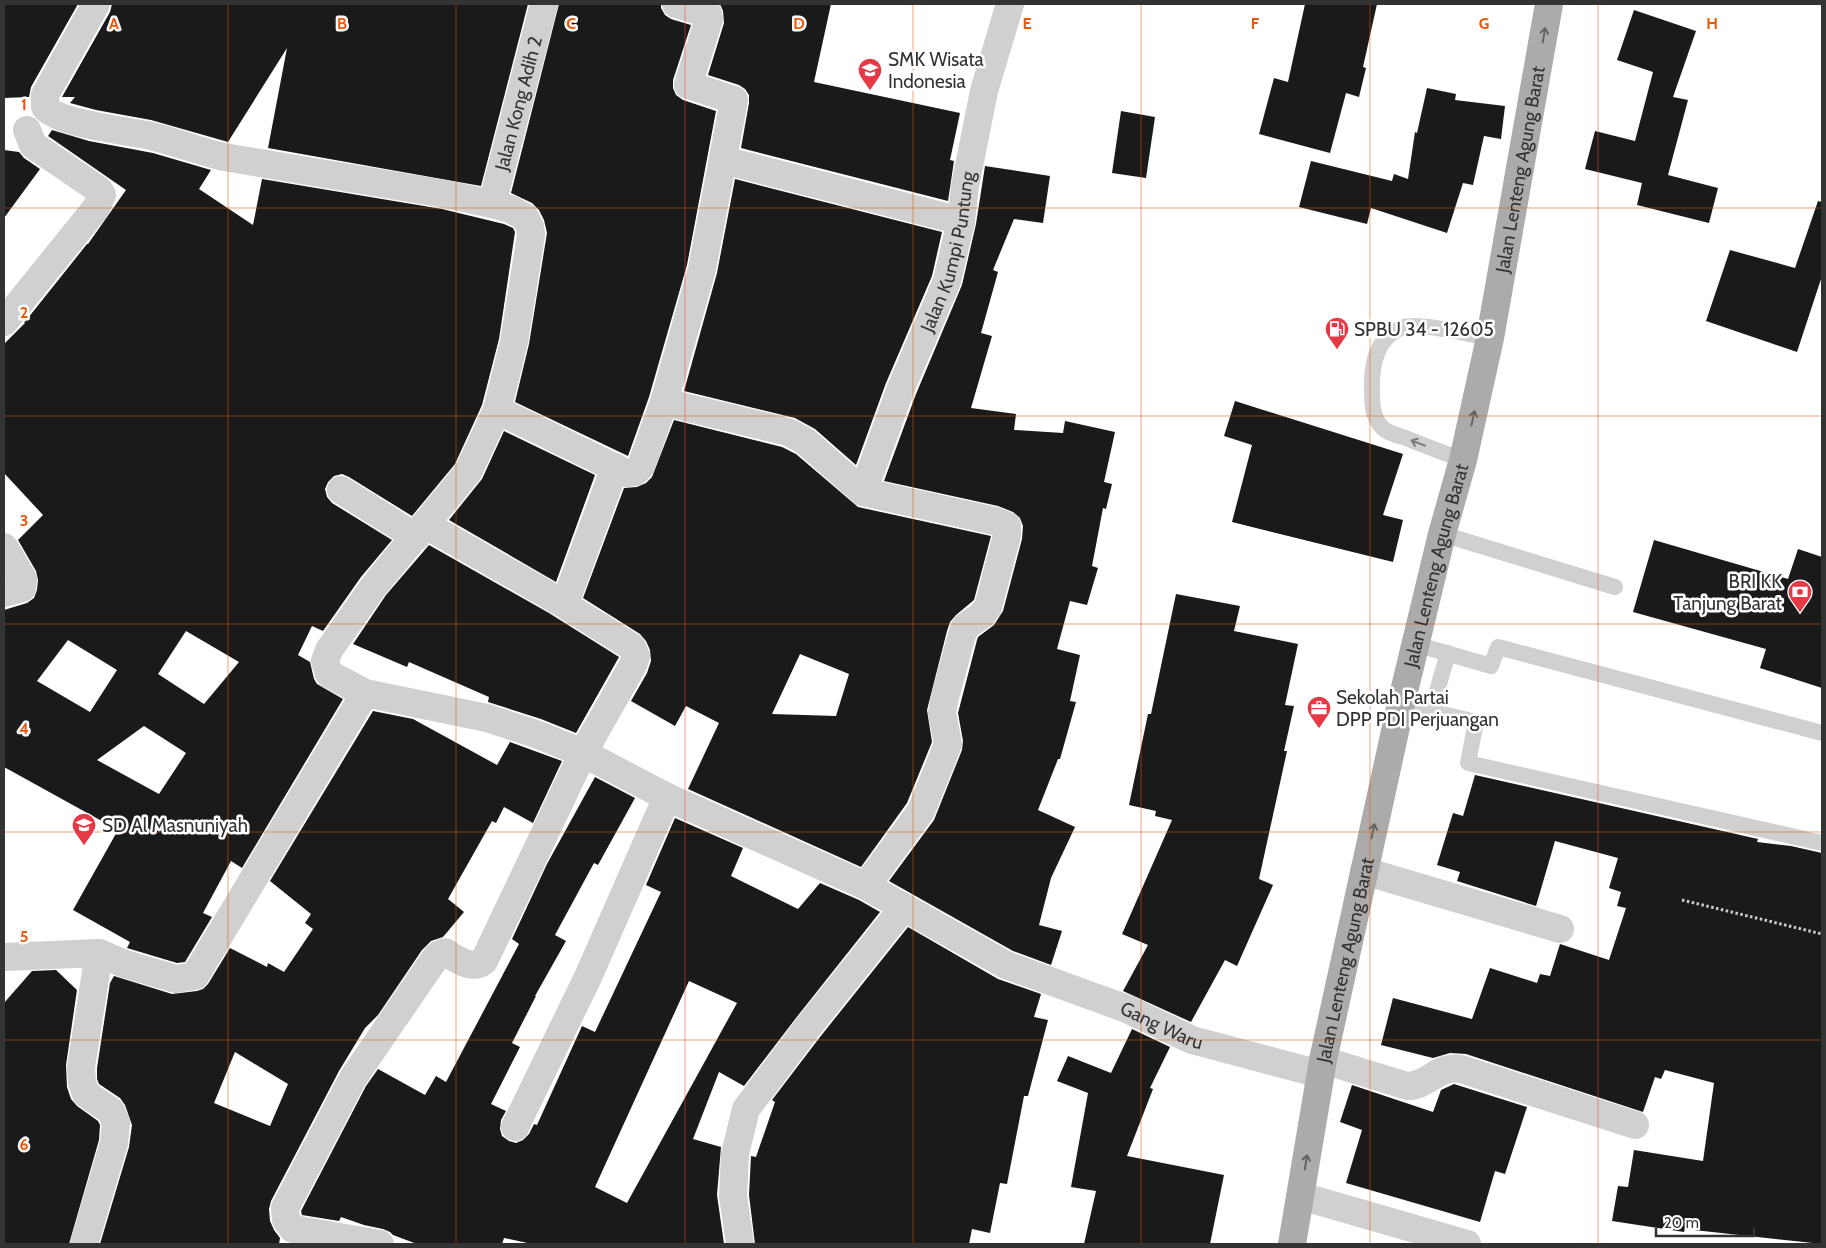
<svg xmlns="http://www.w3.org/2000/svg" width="1826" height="1248" font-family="Cabin,sans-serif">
<rect width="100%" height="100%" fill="#fff"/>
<g fill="#1a1a1a" fill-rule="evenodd">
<path d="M 4,4 L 78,4 L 31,87 L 29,97 L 4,98 Z"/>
<path d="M 112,4 L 528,4 L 481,186 L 268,148 L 287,48 L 228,142 L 151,120 L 96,110 L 70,103 L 75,97 L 62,97 L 110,12 Z"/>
<path d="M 559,4 L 661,4 L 661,8 L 665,15 L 671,19 L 691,25 L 673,80 L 673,88 L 676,95 L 683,100 L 716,111 L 687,265 L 649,397 L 628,456 L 515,402 L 529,344 L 547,233 L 544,220 L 539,210 L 532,203 L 511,193 Z"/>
<path d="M 720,4 L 831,4 L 814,82 L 960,113 L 950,160 L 954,161 L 948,201 L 741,148 L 749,103 L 749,95 L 745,89 L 739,85 L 708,75 L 724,23 L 723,11 Z"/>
<path d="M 1305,4 L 1377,4 L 1363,67 L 1366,68 L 1359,97 L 1346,93 L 1330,153 L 1259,134 L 1274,78 L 1288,82 Z"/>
<path d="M 1634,10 L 1696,31 L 1673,97 L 1688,100 L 1668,175 L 1718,188 L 1709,223 L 1637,205 L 1642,183 L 1585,169 L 1595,131 L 1635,141 L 1653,72 L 1617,60 Z"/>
<path d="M 1427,88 L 1456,94 L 1455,100 L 1505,106 L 1501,139 L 1484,136 L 1473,185 L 1463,183 L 1447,233 L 1371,208 L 1367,224 L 1299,207 L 1311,161 L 1392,181 L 1394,174 L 1408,179 L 1415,132 L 1417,133 Z"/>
<path d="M 1121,111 L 1155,117 L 1146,178 L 1112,173 Z"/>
<path d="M 52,130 L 89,141 L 153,153 L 211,170 L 199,189 L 253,225 L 262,179 L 442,209 L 504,224 L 513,228 L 515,232 L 499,339 L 482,405 L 455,464 L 412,516 L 349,477 L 342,474 L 334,476 L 328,482 L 325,489 L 327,497 L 332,503 L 392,540 L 361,577 L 323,631 L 312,626 L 298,655 L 310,662 L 314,679 L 317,684 L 343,699 L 242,868 L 231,861 L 203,913 L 212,917 L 185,962 L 177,963 L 127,948 L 130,942 L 73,910 L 118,830 L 4,767 L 4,610 L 27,603 L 34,598 L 37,590 L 38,580 L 36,571 L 18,540 L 43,515 L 4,473 L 4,344 L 25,323 L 24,323 L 87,244 L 88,244 L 126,190 L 48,136 ZM 186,631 L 239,662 L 204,704 L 158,674 ZM 68,640 L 117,670 L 90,712 L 37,681 ZM 144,726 L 186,753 L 159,794 L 97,760 Z"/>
<path d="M 4,150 L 19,152 L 24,158 L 40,169 L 4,218 Z"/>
<path d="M 985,166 L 1050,176 L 1043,223 L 1014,219 L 993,270 L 998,272 L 981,333 L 992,336 L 971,408 L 1016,414 L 1014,430 L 1063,433 L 1065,421 L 1115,432 L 1104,482 L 1112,484 L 1106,509 L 1103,508 L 1092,566 L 1098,568 L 1087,605 L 1070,601 L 1057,649 L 1080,655 L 1070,701 L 1076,702 L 1060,759 L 1058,759 L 1038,810 L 1075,827 L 1051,878 L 1039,925 L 1062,931 L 1051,965 L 1013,951 L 889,881 L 934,820 L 962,750 L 963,741 L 958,713 L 977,640 L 978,637 L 994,625 L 1003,611 L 1022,539 L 1023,526 L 1020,518 L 1013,512 L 998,506 L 884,481 L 916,394 L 962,285 L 976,224 Z"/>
<path d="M 735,179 L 942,232 L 932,276 L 886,383 L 856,465 L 815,429 L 795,418 L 684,391 L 717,273 Z"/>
<path d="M 1818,201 L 1822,202 L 1822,276 L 1797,352 L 1706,321 L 1730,250 L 1795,268 Z"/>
<path d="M 1235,401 L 1403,454 L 1383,515 L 1403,520 L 1393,562 L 1232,522 L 1252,445 L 1224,436 Z"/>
<path d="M 674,420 L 782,447 L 796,454 L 858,507 L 991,536 L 974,600 L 956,615 L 950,622 L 947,631 L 927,710 L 932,742 L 907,803 L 861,867 L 688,789 L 719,723 L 686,706 L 675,726 L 631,701 L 647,673 L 651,661 L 650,650 L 646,641 L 640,634 L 583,598 L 624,488 L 637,487 L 646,483 L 652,477 ZM 800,654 L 849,674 L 836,716 L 772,714 Z"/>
<path d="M 504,431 L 595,475 L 556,582 L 449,520 L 482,479 Z"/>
<path d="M 1654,540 L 1788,579 L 1798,549 L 1822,557 L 1822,688 L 1760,668 L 1766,649 L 1633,612 Z"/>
<path d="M 429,545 L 549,613 L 619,657 L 576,733 L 541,719 L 488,702 L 489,697 L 409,662 L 407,667 L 353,644 L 386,595 Z"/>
<path d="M 1176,594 L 1240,606 L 1234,631 L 1298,644 L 1285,705 L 1294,706 L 1284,751 L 1287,751 L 1259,879 L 1273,885 L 1237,966 L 1225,960 L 1191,1022 L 1123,991 L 1148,945 L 1122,934 L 1172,820 L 1155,816 L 1156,811 L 1129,805 L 1148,714 L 1151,714 Z"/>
<path d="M 373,711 L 413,719 L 497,765 L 510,742 L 562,761 L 533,823 L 504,807 L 496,823 L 492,821 L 448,899 L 464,912 L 443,937 L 431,941 L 422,950 L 378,1015 L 365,1028 L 339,1071 L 271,1201 L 269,1209 L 270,1221 L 274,1230 L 280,1238 L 279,1244 L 100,1244 L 129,1147 L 132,1125 L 125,1105 L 120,1098 L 99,1084 L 97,1079 L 97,1068 L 110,983 L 114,976 L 172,994 L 197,991 L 203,989 L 208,984 L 230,948 L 267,967 L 268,963 L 284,972 L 313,929 L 305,923 L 311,914 L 270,881 ZM 235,1052 L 288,1084 L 270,1126 L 214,1103 Z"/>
<path d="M 1475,775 L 1758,839 L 1757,842 L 1791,846 L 1822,853 L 1822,1244 L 1685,1229 L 1684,1232 L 1612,1221 L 1618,1186 L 1628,1187 L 1634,1150 L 1703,1161 L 1714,1083 L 1665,1070 L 1661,1079 L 1655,1077 L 1643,1112 L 1466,1054 L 1450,1053 L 1433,1058 L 1381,1045 L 1393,998 L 1472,1019 L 1490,968 L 1537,983 L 1540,974 L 1550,976 L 1560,944 L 1609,960 L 1626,908 L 1617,906 L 1621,892 L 1609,888 L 1618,858 L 1555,841 L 1536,906 L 1457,881 L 1460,872 L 1437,865 L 1453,813 L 1463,816 Z"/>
<path d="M 595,777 L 635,798 L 598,865 L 594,863 L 555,935 L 566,941 L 535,996 L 536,996 L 512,1043 L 520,1047 L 491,1104 L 506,1111 L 501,1120 L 500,1129 L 502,1136 L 509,1141 L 516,1143 L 523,1140 L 529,1134 L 534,1124 L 537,1125 L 582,1026 L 595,1032 L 661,892 L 646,885 L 675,818 L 743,848 L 731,876 L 798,909 L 820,883 L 859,900 L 880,912 L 796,1018 L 744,1086 L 719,1072 L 693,1139 L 721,1147 L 717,1195 L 724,1244 L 532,1244 L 504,1238 L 502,1244 L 417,1244 L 393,1235 L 390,1232 L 383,1229 L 364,1225 L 341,1217 L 339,1221 L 302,1215 L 301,1211 L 366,1086 L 378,1069 L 425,1095 L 436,1076 L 446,1082 L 519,944 L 512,939 L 547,864 ZM 689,981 L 737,1003 L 627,1203 L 595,1187 Z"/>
<path d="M 908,927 L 998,979 L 1041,994 L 1034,1017 L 1048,1020 L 1028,1096 L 1024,1096 L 1007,1184 L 1000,1183 L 990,1233 L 972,1229 L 969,1244 L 755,1244 L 749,1195 L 751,1156 L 756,1157 L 775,1102 L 772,1100 L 820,1037 Z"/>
<path d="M 56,970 L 77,990 L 66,1065 L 67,1087 L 71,1099 L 77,1106 L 98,1121 L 100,1125 L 99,1140 L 69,1244 L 4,1244 L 4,1003 L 32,971 Z"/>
<path d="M 1132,1029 L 1170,1047 L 1150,1088 L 1153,1089 L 1127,1156 L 1224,1175 L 1210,1244 L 1084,1244 L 1096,1191 L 1071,1187 L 1088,1093 L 1057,1081 L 1068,1056 L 1111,1073 Z"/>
<path d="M 1454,1084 L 1527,1107 L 1505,1174 L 1495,1171 L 1480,1222 L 1346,1183 L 1362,1130 L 1340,1122 L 1352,1085 L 1433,1112 L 1441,1090 Z"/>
</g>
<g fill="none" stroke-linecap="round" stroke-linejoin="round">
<path stroke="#cdcdcd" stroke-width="3" stroke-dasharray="2.5 2.5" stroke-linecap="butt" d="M 1682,900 L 1822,934"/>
<g stroke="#d0d0d0" stroke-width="16">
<path d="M 1463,460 C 1444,453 1425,446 1406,438 C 1400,436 1391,434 1385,430 C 1373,420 1372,407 1372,392 C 1371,366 1376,336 1404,327 C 1418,322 1473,335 1490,338"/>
<path d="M 1442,534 L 1615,587"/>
<path d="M 1415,644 L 1491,666 L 1498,647 L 1822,733"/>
<path d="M 1401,704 L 1476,722 L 1468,763 L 1822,843"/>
<path d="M 1431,712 L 1448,653"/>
</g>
<g stroke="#d0d0d0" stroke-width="28">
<path d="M 96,4 L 45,95 L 45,107 C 57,123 125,131 147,135 C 173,141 198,151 224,157 L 445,194 L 492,204 L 510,209 L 525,217 L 530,227 L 531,235 L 514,342 L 497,410 L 626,473 L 635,472 L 641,466 L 664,402 L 788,432 L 805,441 L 863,492 L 995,521 L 1007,526 L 1007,535 L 988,607 L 982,615 L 965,627 L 962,635 L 945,697 L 942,713 L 948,744 L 921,811 L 866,886"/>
<path d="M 723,160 L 961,221"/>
<path id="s1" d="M 492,204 L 544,4"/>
<path d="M 4,322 L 96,208 L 102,195 L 99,190 L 33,145 L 27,130"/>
<path d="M 664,402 L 702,269 L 734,100 L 688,85 L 709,19 L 708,14 L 676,4"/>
<path id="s2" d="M 497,410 L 468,472 L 374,586 L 329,650 L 325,661 L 329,674 L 365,693 L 487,718 L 536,734 L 583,753 L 667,797 L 866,886 L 1006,965 L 1127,1009 L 1192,1040 L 1320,1074"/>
<path d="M 341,490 L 416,537"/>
<path id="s3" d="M 863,492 L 901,388 L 947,281 L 961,221 L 965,186 L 984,91 L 1010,4"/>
<path d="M 426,525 L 557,600 L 564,598 L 568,595 L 615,467"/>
<path d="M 4,547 L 23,579 L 22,588 L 4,593"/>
<path d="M 1364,871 L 1560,929"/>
<path d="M 4,957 L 99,953 L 125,964 L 176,979 L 195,976 L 365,693"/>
<path d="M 1323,1060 L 1407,1086 C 1429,1086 1437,1065 1461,1069 L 1635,1125"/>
<path d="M 515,1127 L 588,977 L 667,797"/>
<path d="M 1301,1196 L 1467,1244"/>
<path d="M 84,1244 L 114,1143 L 116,1123 L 111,1111 L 86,1094 L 82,1082 L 81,1067 L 99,953"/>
<path d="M 380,1244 L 293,1229 L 286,1220 L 285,1208 L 353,1078 L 434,960 L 438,955 L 445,952 C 457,959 472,971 484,961 L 583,753 L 633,665 L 636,656 L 632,647 L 557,600"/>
<path d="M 740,1244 L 733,1196 L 735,1154 L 746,1109 L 808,1027 L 904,907"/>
</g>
<path stroke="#ababab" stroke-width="28" id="s4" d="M 1292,1244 L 1323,1060 L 1401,704 L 1442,534 L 1463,460 L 1490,338 L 1549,4"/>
</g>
<defs><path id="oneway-shaft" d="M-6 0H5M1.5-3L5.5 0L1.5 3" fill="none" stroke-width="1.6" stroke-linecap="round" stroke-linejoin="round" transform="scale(1.25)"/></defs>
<g stroke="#636363">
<use href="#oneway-shaft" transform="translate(1544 35) rotate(-80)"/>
<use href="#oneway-shaft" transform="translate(1473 418) rotate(-78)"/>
<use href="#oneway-shaft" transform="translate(1373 831) rotate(-78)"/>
<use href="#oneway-shaft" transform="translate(1306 1162) rotate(-81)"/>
</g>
<use stroke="#7a7a7a" href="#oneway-shaft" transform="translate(1418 443) rotate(-159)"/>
<path fill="none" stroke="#e8590c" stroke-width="1" stroke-opacity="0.55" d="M 228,4 L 228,1244M 456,4 L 456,1244M 685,4 L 685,1244M 913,4 L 913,1244M 1141,4 L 1141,1244M 1370,4 L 1370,1244M 1598,4 L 1598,1244M 4,208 L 1822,208M 4,416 L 1822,416M 4,624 L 1822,624M 4,832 L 1822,832M 4,1040 L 1822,1040"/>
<defs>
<symbol id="school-pin" viewBox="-11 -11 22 30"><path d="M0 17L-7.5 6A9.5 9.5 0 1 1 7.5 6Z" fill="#e63946" stroke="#fff"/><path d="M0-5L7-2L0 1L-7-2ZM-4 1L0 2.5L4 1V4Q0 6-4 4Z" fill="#fff"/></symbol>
<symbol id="fuel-pin" viewBox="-11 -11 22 30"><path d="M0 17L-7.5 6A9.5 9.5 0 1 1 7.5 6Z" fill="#e63946" stroke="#fff"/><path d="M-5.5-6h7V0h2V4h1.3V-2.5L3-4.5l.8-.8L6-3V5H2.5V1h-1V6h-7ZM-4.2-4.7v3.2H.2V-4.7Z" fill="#fff"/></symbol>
<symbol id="bank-pin" viewBox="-11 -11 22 30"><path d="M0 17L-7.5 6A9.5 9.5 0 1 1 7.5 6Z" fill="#e63946" stroke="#fff"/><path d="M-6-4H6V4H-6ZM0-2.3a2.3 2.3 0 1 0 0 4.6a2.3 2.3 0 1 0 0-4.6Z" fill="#fff"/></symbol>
<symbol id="office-pin" viewBox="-11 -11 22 30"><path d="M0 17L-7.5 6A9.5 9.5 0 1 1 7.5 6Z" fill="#e63946" stroke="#fff"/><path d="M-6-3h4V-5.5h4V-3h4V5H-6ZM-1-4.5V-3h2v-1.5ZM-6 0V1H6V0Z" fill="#fff"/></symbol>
</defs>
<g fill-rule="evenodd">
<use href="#school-pin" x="856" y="56" width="28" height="38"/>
<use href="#fuel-pin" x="1323" y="315" width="28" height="38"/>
<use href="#bank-pin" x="1786" y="578" width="28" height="38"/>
<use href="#office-pin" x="1305" y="694" width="28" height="38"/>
<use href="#school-pin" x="70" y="811" width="28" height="38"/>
</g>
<g text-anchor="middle" stroke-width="5" stroke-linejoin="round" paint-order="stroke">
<g font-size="19" fill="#333" stroke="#fff" text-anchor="start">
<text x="888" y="66">SMK Wisata<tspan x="888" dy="22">Indonesia</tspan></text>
<text x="1354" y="336">SPBU 34 - 12605</text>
<text x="1782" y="588" text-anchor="end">BRI KK<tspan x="1782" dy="22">Tanjung Barat</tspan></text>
<text x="1336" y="704">Sekolah Partai<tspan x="1336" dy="22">DPP PDI Perjuangan</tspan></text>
<text x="102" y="832">SD Al Masnuniyah</text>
</g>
<g font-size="19" fill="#333" stroke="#fff">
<text dy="7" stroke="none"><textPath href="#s1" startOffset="104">Jalan Kong Adih 2</textPath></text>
<text dy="7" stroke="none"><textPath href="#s4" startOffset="1099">Jalan Lenteng Agung Barat</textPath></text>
<text dy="7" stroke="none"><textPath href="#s3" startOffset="256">Jalan Kumpi Puntung</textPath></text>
<text dy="7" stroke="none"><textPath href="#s4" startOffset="694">Jalan Lenteng Agung Barat</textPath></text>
<text dy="7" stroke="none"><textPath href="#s4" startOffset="289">Jalan Lenteng Agung Barat</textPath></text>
<text dy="7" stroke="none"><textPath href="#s2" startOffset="1228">Gang Waru</textPath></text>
</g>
</g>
<g font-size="16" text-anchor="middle" font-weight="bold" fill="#e8590c" stroke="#fff" stroke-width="5" stroke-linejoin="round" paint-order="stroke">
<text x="114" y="29">A</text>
<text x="342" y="29">B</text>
<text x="571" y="29">C</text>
<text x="799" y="29">D</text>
<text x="1027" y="29">E</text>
<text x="1255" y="29">F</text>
<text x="1484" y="29">G</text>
<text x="1712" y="29">H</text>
<text x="24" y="110">1</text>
<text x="24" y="318">2</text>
<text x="24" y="526">3</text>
<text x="24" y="734">4</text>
<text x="24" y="942">5</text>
<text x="24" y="1150">6</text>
</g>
<rect width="1826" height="1248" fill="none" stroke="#333333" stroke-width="10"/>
<path d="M1656 1228v8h98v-8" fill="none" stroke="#333333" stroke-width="2.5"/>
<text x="1664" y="1228" font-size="15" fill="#333333" stroke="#ffffff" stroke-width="4" paint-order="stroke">20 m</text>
</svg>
